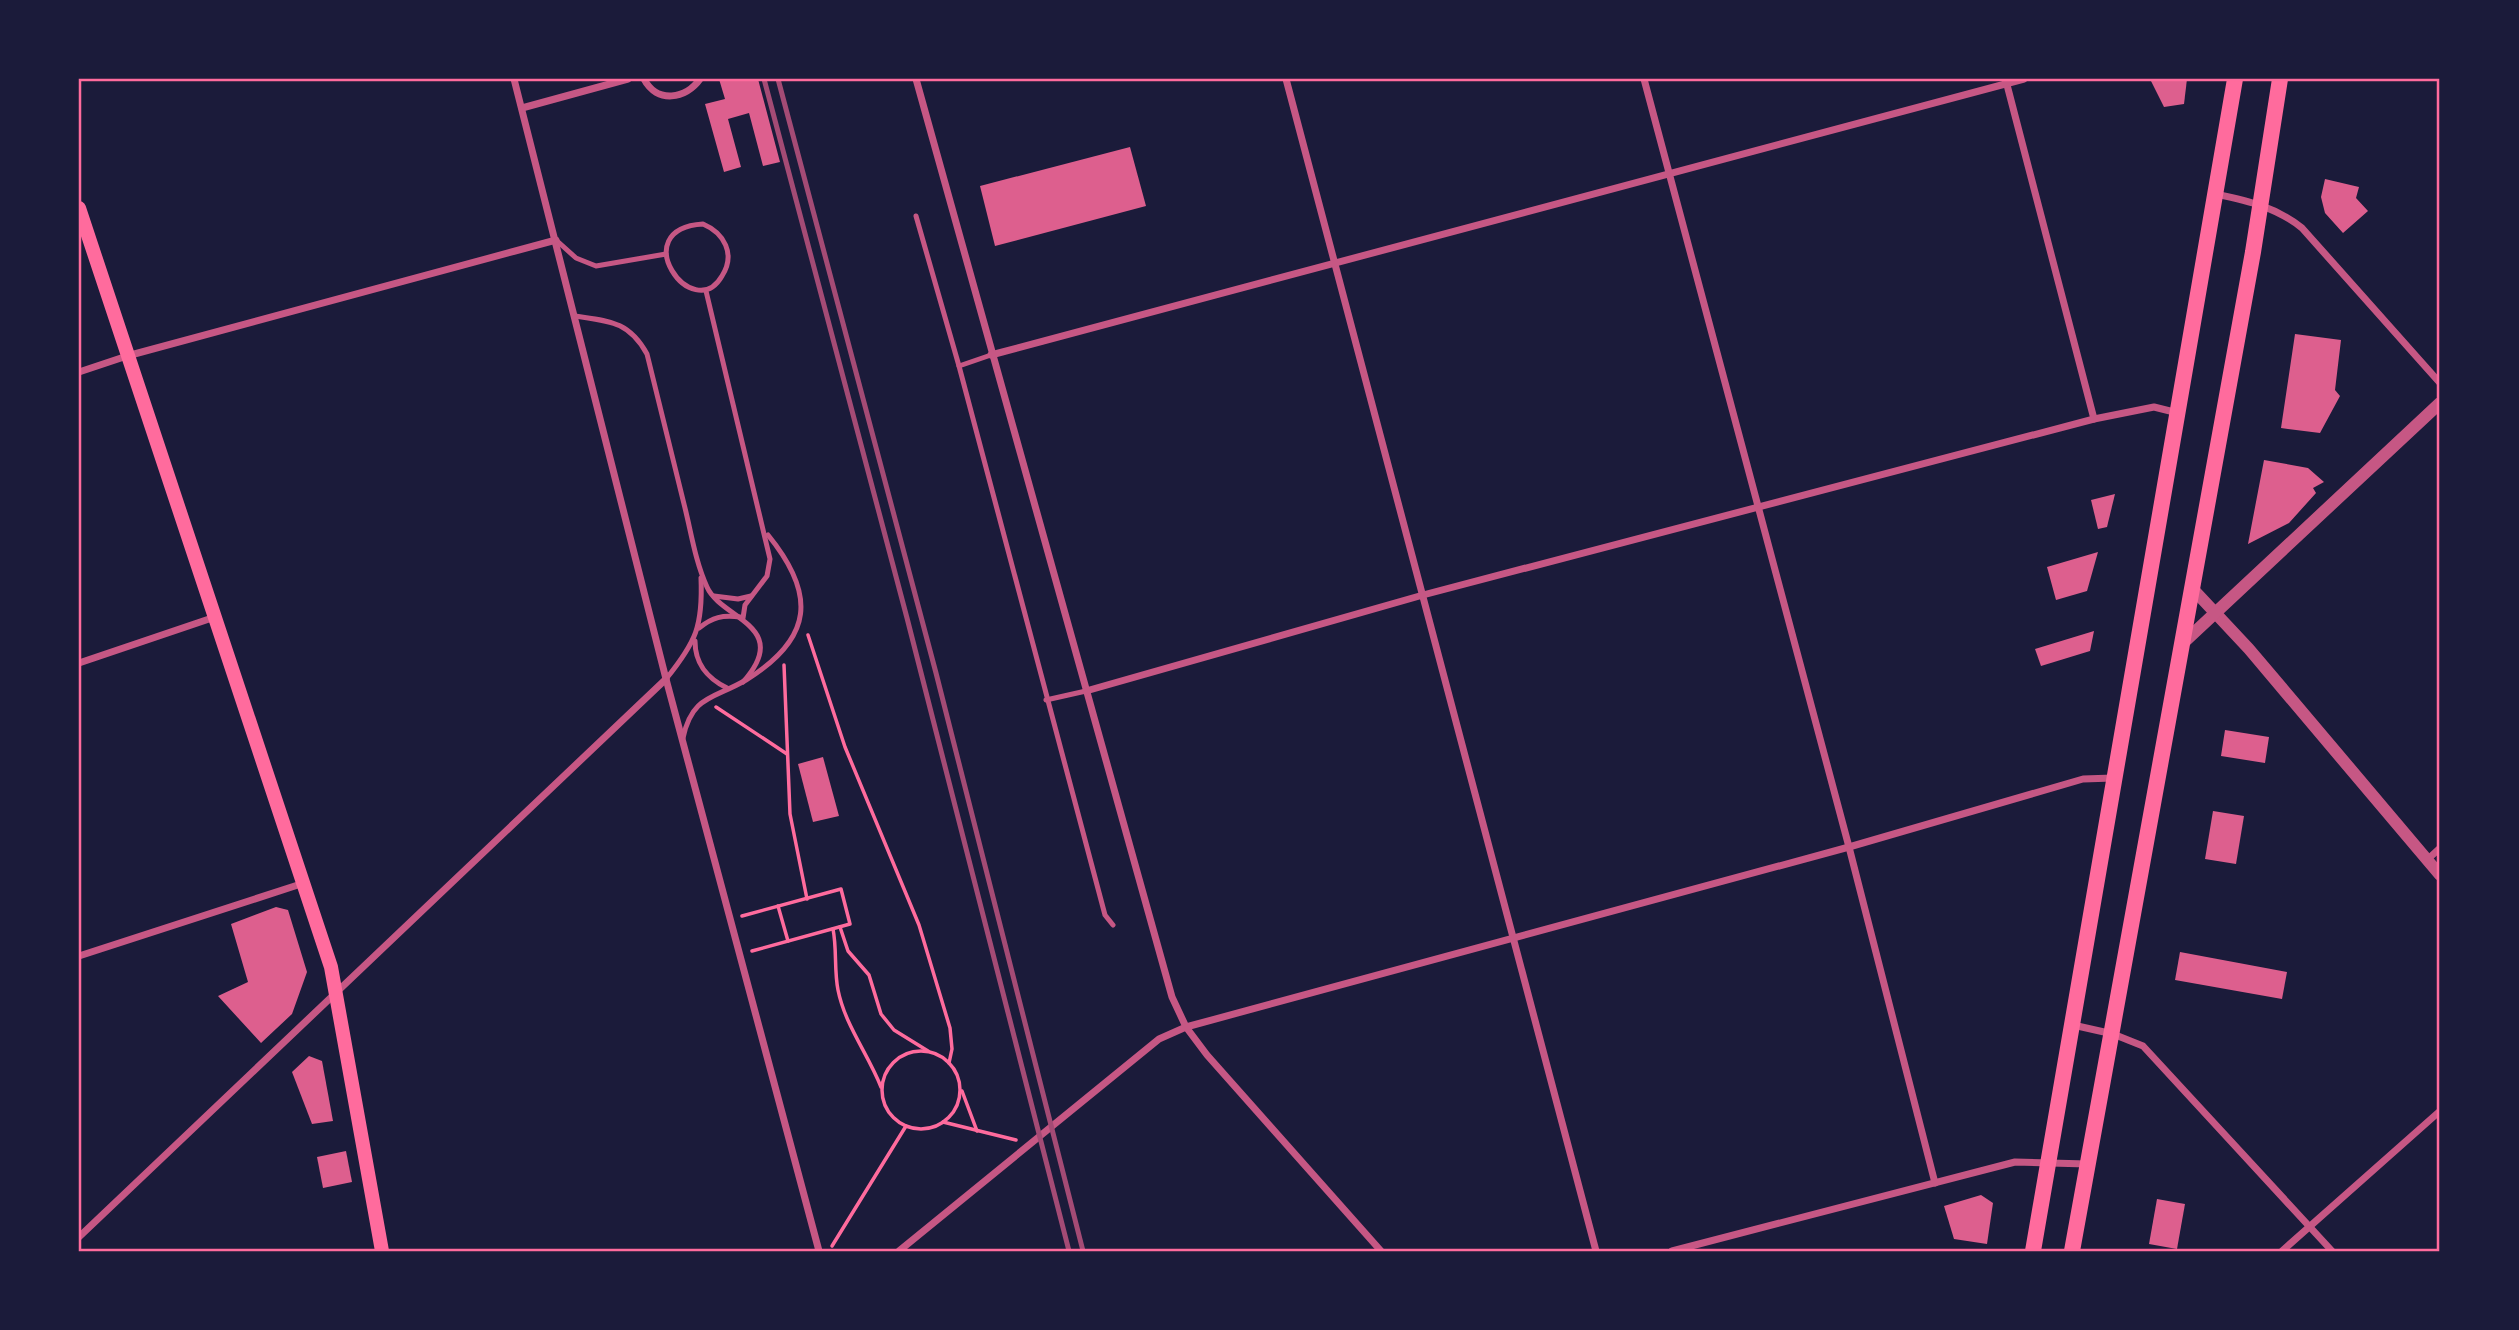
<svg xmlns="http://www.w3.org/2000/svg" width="2519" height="1330" font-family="Helvetica,sans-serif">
<rect width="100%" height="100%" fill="#1b1b3a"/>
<g fill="#dd5f8e">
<path d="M 719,79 L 758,79 L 780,162 L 763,166 L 749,113 L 728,119 L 741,167 L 724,172 L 705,104 L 725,99 Z"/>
<path d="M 2150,79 L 2187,79 L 2184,104 L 2164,107 Z"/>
<path d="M 1130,147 L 1146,206 L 995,246 L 980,186 Z"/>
<path d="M 2325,179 L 2359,187 L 2356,198 L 2368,211 L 2343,233 L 2325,213 L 2321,197 Z"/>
<path d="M 2295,334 L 2341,340 L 2335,390 L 2340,396 L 2320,433 L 2281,428 Z"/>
<path d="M 2264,460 L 2308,468 L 2324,482 L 2313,488 L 2316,493 L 2289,523 L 2248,544 Z"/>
<path d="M 2115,494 L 2107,527 L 2098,529 L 2091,500 Z"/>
<path d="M 2098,552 L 2087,591 L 2056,600 L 2047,567 Z"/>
<path d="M 2094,631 L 2090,651 L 2041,666 L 2035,649 Z"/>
<path d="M 2225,730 L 2269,737 L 2265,763 L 2221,756 Z"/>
<path d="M 823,757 L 839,816 L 813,822 L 798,764 Z"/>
<path d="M 2213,811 L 2244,816 L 2236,864 L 2205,859 Z"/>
<path d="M 276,907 L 288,910 L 307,972 L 292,1014 L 261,1043 L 218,996 L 248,982 L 231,924 Z"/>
<path d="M 2180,952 L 2287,972 L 2282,999 L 2175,980 Z"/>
<path d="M 309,1056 L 322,1061 L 333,1121 L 312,1124 L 292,1072 Z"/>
<path d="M 346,1151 L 352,1182 L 323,1188 L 317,1157 Z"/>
<path d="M 1981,1195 L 1993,1203 L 1987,1244 L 1954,1239 L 1944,1206 Z"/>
<path d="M 2157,1199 L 2185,1204 L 2177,1249 L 2149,1244 Z"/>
</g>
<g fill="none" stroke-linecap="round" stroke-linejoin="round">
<g stroke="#ff6b9d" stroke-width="3.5">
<path d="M 808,635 L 845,747 L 919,925 L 950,1028 L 952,1049 L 949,1063"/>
<path d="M 784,665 L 790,814 L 807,899"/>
<path d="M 716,707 L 787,754"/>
<path d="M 778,906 L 788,941"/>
<path d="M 742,916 L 841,889 L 850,924 L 752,951"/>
<path d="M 840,927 L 848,951 L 869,975 L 881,1014 L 894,1030 L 928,1051"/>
<path d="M 833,929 C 837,949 834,970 838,990 C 845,1025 868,1054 881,1087"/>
<circle cx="921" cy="1090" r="39"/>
<path d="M 962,1091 L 977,1131"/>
<path d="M 943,1122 L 1016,1140"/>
<path d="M 832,1246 L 906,1126"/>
</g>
<g stroke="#c65784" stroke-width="5">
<path d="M 916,216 L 959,366 L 1105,915 L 1113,925"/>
<path d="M 703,224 C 724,233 736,254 722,276 C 693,326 624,229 703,224 Z"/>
<path d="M 556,240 L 576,258 L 596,266 L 666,254"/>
<path d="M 706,291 L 770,559 L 767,576 L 745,605 L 743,618"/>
<path d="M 575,316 C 609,321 629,321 647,354 C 659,404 672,454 684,504 C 691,531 695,561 707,587 C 721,619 793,626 743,682"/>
<path d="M 959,366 L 991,355"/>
<path d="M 714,596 L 738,599 L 751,596"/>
<path d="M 699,628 C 713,617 722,615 740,617"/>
<path d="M 695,641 C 695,664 707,678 727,688"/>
<path d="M 666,679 C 696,642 703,626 701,578"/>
<path d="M 1046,700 L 1086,691"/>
<path d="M 683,738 C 692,695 714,699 746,680 C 814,638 816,594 768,535"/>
</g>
<g stroke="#c65784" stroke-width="7">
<path d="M 514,79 L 666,679 L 819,1251"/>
<path d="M 644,79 C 657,104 686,99 700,79"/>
<path d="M 916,79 L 1172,997 L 1186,1027 L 1207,1055 L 1381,1251"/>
<path d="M 1286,79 L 1596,1251"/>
<path d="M 1644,79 L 1849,847 L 1935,1183"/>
<path d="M 2006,81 L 2094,419"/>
<path d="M 522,108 L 628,79"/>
<path d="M 2216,194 C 2248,201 2276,207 2302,228 L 2440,383"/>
<path d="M 991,355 L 2024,79"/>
<path d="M 79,372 L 127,356 L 556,240"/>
<path d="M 79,663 L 215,617"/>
<path d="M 1086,691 L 1423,595 L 2094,419 L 2154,407 L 2178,413"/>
<path d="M 2427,860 L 2440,848"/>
<path d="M 79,956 L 304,883"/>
<path d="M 2073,1025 L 2113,1034 L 2143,1046 L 2332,1251"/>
<path d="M 79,1237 L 666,679"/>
<path d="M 899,1251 L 1159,1039 L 1186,1027 L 1849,847 L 2083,779 L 2113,778"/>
<path d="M 1672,1251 L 2015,1162 L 2087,1164"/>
<path d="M 2282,1251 L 2440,1111"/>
</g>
<g stroke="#c65784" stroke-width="12">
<path d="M 2191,587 L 2249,649 L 2440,875"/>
<path d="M 2182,644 L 2440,403"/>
</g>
<path stroke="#ff6b9d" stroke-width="14" d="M 79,208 L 331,967 L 382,1251"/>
<g stroke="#ff6b9d" stroke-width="16">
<path d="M 2033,1251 L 2235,79"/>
<path d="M 2072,1251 L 2253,252 L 2280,79"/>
</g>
<g stroke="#a44b75" stroke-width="5">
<path d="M 764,79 L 907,618 L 1069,1251"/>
<path d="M 778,79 L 936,673 L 1083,1251"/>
</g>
</g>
<rect width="2519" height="1330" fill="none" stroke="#1b1b3a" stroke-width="161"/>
<rect x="80" y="80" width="2358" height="1170" fill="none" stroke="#ff6b9d" stroke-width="2.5"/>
</svg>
